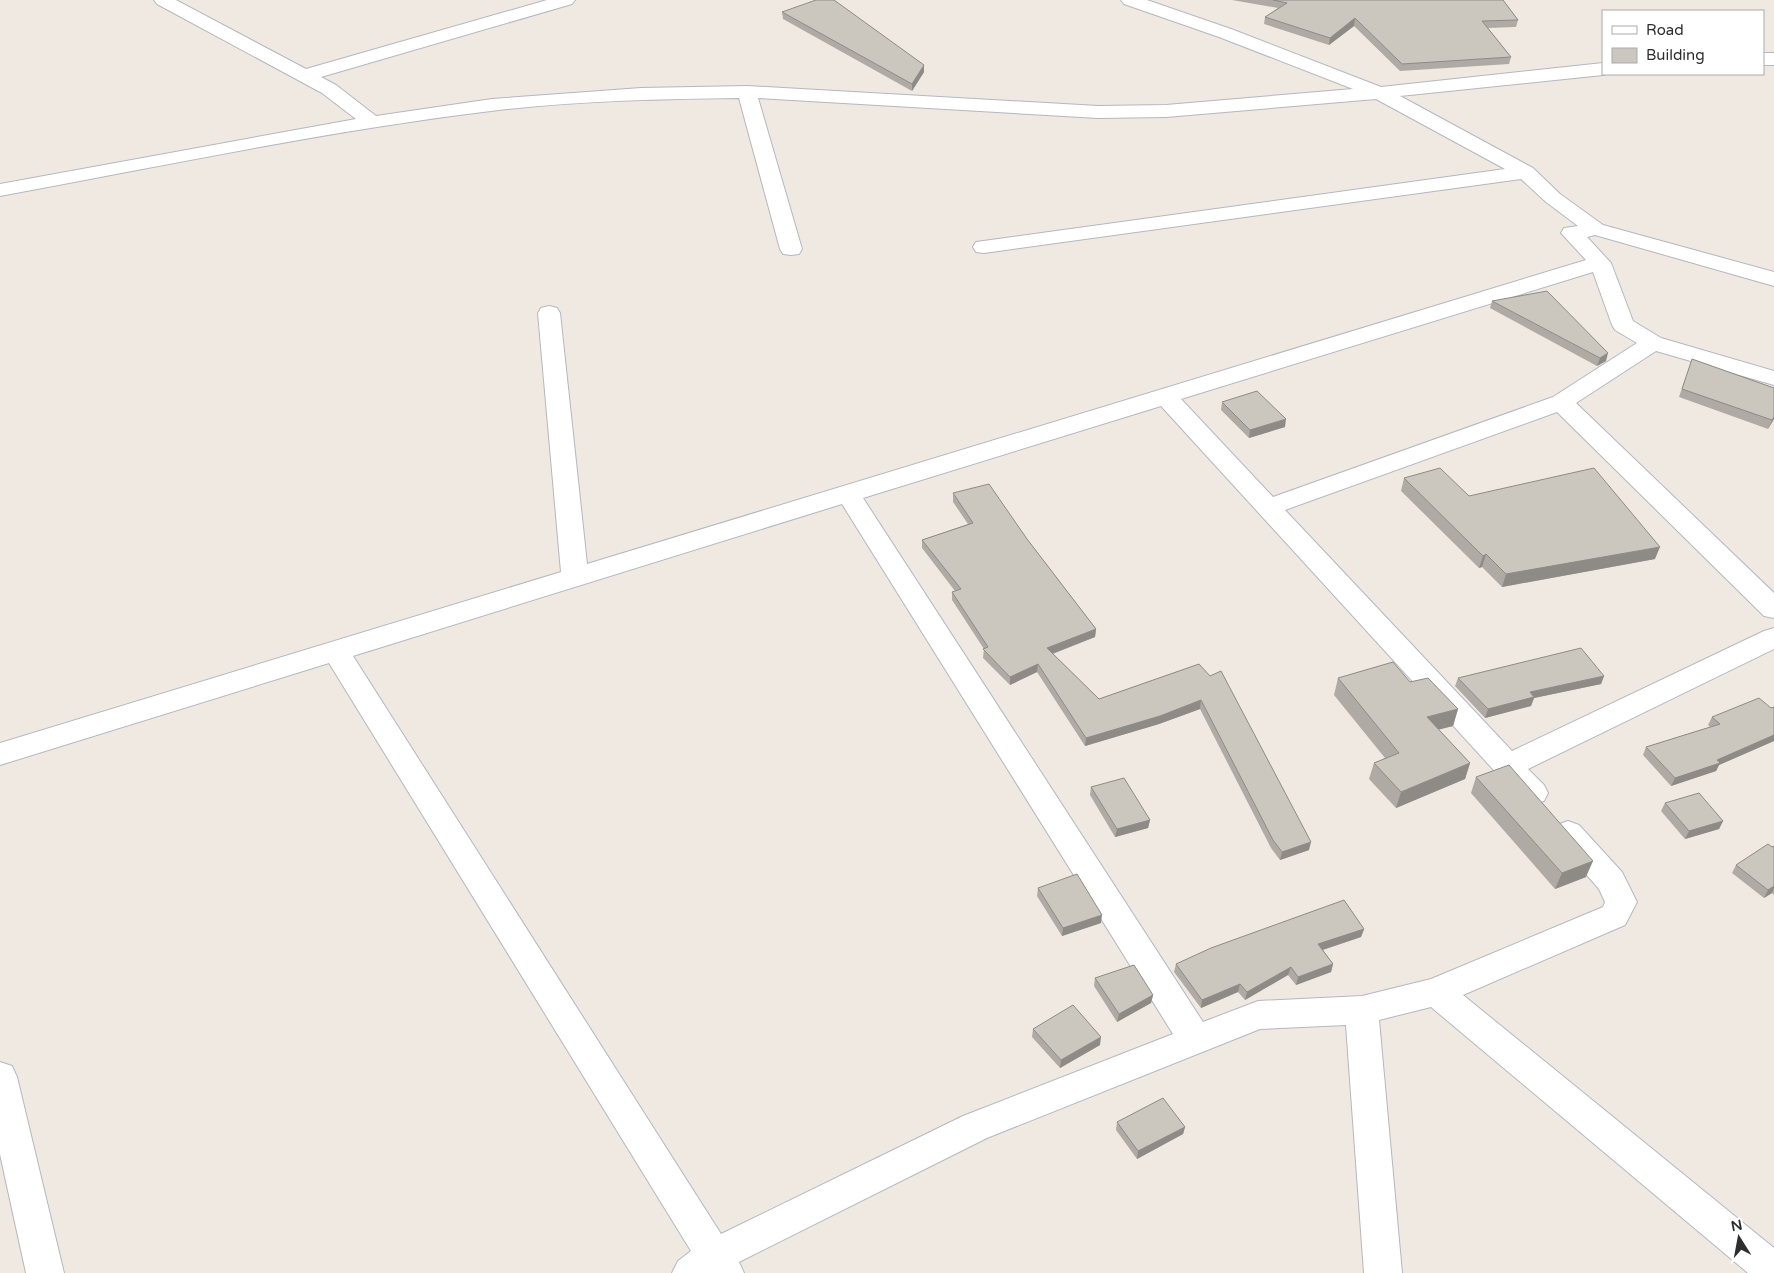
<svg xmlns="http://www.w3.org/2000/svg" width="1774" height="1273" font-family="'Varela Round',sans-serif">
<rect width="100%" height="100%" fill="#efe9e1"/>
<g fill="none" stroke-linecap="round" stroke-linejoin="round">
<defs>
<g id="street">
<path d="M 154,0 L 176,0 L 306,69 L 547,0 L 575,0 L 572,4 L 321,77 L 336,85 L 376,116 L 492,99 L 641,88 L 747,86 L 1098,106 L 1166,105 L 1353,89 L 1219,37 L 1124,4 L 1121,0 L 1147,0 L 1231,29 L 1381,87 L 1603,63 L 1603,74 L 1606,74 L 1603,75 L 1400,96 L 1533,168 L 1560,194 L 1603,225 L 1774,272 L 1774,286 L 1595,235 L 1587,237 L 1611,263 L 1633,321 L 1661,338 L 1774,371 L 1774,385 L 1656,351 L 1576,403 L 1774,593 L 1774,618 L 1764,616 L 1557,412 L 1285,510 L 1512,751 L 1764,631 L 1774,628 L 1774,649 L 1528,769 L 1544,785 L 1548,793 L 1544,801 L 1533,804 L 1522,801 L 1161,406 L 863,498 L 1203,1022 L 1258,1001 L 1362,996 L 1431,979 L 1603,907 L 1605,902 L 1599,889 L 1557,841 L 1553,833 L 1557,825 L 1568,821 L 1579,825 L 1622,872 L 1637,902 L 1625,925 L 1463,995 L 1774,1248 L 1774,1273 L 1748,1273 L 1431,1007 L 1379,1020 L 1402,1273 L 1364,1273 L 1346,1025 L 1260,1029 L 987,1138 L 739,1262 L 744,1273 L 672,1273 L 678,1261 L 691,1251 L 329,663 L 0,765 L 0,743 L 561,572 L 538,313 L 541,308 L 549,306 L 557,308 L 560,313 L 587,564 L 1586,260 L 1561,233 L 1564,228 L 1578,226 L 1546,202 L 1521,179 L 984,253 L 976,252 L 973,247 L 976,242 L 1505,169 L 1376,99 L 1166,117 L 1098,118 L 758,98 L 802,249 L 799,254 L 791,255 L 783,254 L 780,249 L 739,98 C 656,99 573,101 491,111 C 326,131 163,166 0,196 L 0,184 L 356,119 L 322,93 L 157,4 ZM 1593,272 L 1612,325 L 1615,330 L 1637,343 L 1553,397 L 1273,497 L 1181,399 ZM 842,504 L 1173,1034 L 963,1116 L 721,1234 L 353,656 Z"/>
<rect x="1763" y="53" width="11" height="12"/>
<path d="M 0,1062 L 12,1066 L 17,1077 L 64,1273 L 26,1273 L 0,1154 Z"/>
</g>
</defs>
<use href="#street" stroke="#b4b7c1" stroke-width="2"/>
<use href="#street" fill="#fff" fill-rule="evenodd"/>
</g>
<g fill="#afaba4">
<path d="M 1232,0 L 1503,0 L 1518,20 L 1516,27 L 1488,28 L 1511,57 L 1509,64 L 1400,71 L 1354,26 L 1329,45 L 1264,24 L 1265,17 L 1278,8 Z"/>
<path d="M 782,12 L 924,72 L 912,91 L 783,19 Z"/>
<path d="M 1492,301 L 1606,361 L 1597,366 L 1490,308 Z"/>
<path d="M 1692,359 L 1774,388 L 1774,419 L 1768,429 L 1679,397 Z"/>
<path d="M 1222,402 L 1285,427 L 1249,438 L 1221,410 Z"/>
<path d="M 1404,478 L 1469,496 L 1655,559 L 1502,587 L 1482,567 L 1479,568 L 1401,491 Z"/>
<path d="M 953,493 L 1027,539 L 1096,629 L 1095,637 L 1053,654 L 1099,699 L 1199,664 L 1309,850 L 1280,860 L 1271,848 L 1200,709 L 1159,724 L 1085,746 L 1037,672 L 1010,685 L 983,658 L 984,649 L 952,600 L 952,592 L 955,591 L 922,548 L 922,540 L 968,524 L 953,502 Z"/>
<path d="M 1604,676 L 1601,684 L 1534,698 L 1531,706 L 1485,718 L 1455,686 L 1458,678 Z"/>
<path d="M 1338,678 L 1410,682 L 1458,709 L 1453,726 L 1438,729 L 1470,763 L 1465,779 L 1396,808 L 1369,779 L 1374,763 L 1385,758 L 1334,695 Z"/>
<path d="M 1774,707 L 1774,741 L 1719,765 L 1716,771 L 1671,786 L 1643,755 L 1646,747 L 1710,727 L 1708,725 L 1712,717 Z"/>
<path d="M 1476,777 L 1586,877 L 1555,889 L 1471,793 Z"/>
<path d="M 1091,787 L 1150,820 L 1148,828 L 1115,837 L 1090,795 Z"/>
<path d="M 1665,803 L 1723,821 L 1719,829 L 1685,839 L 1661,811 Z"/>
<path d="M 1774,846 L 1774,895 L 1772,893 L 1764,898 L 1732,873 L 1736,865 Z"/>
<path d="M 1038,888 L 1101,923 L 1062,936 L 1037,896 Z"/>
<path d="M 1364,929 L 1361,937 L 1323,950 L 1333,964 L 1331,972 L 1296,985 L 1288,975 L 1245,1000 L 1238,992 L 1201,1008 L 1174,972 L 1176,964 Z"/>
<path d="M 1095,978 L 1153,995 L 1151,1003 L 1117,1022 L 1094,986 Z"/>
<path d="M 1033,1029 L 1100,1045 L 1060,1068 L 1032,1037 Z"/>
<path d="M 1117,1122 L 1185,1127 L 1183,1134 L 1137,1159 L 1116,1130 Z"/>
</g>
<g fill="#8e8b86">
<path d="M 1355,18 L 1354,26 L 1329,45 L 1330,38 Z"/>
<path d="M 924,65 L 924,72 L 912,91 L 912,84 Z"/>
<path d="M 1608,353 L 1606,361 L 1597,366 L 1600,358 Z"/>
<path d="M 1774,417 L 1774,419 L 1768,429 L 1772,420 Z"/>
<path d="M 1286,419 L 1285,427 L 1249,438 L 1250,430 Z"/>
<path d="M 1660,547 L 1655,559 L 1502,587 L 1506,574 Z"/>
<path d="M 1486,554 L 1482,567 L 1479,568 L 1483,556 Z"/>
<path d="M 1096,629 L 1095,637 L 1046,656 L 1047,648 Z"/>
<path d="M 1038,664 L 1037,672 L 1010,685 L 1010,677 Z"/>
<path d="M 1604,676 L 1601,684 L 1534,698 L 1531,706 L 1485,718 L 1488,709 L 1530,692 Z"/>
<path d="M 1201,700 L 1200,709 L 1159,724 L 1085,746 L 1086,738 Z"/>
<path d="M 1458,709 L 1453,726 L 1422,734 L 1427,717 Z"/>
<path d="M 1774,735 L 1774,741 L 1719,765 L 1716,771 L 1671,786 L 1675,778 Z"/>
<path d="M 1470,763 L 1465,779 L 1396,808 L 1401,792 Z"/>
<path d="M 1150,820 L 1148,828 L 1115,837 L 1117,829 Z"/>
<path d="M 1723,821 L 1719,829 L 1685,839 L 1689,831 Z"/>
<path d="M 1311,842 L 1309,850 L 1280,860 L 1282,852 Z"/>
<path d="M 1593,861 L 1586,877 L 1555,889 L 1562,873 Z"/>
<path d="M 1774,886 L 1774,888 L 1772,893 L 1764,898 L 1768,890 Z"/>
<path d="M 1102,915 L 1101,923 L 1062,936 L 1063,928 Z"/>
<path d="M 1364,929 L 1361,937 L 1316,952 L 1318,944 Z"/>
<path d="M 1333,964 L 1331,972 L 1296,985 L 1298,977 Z"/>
<path d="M 1291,967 L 1288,975 L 1245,1000 L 1247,992 Z"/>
<path d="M 1240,984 L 1238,992 L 1201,1008 L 1202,1000 Z"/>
<path d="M 1153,995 L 1151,1003 L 1117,1022 L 1119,1014 Z"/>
<path d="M 1101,1037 L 1100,1045 L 1060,1068 L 1061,1060 Z"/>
<path d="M 1185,1127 L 1183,1134 L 1137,1159 L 1138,1151 Z"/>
</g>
<g fill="#cbc7bf" stroke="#8e8b86">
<path d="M 816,0 L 834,0 L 924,65 L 912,84 L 782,12 Z"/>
<path d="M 1273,0 L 1503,0 L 1518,20 L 1482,21 L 1511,57 L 1402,64 L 1355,18 L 1330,38 L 1265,17 L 1287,3 Z"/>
<path d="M 1547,291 L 1608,353 L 1600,358 L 1492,301 Z"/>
<path d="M 1692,359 L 1774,388 L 1774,417 L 1772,420 L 1682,389 Z"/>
<path d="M 1257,391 L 1286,419 L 1250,430 L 1222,402 Z"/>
<path d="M 1440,468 L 1469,496 L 1594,468 L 1660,547 L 1506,574 L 1486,554 L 1483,556 L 1404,478 Z"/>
<path d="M 989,484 L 1027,539 L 1096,629 L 1047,648 L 1099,699 L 1199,664 L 1210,676 L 1221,671 L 1311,842 L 1282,852 L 1273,840 L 1201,700 L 1160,716 L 1086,738 L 1038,664 L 1010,677 L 983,649 L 988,647 L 952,592 L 961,589 L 922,540 L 973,523 L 953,493 Z"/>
<path d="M 1581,648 L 1604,676 L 1530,692 L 1534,697 L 1488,709 L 1458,678 Z"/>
<path d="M 1393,662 L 1410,682 L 1428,678 L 1458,709 L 1427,717 L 1470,763 L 1401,792 L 1374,763 L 1399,753 L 1338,678 Z"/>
<path d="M 1759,698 L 1771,708 L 1774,707 L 1774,735 L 1717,760 L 1720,763 L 1675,778 L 1646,747 L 1720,724 L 1712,717 Z"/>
<path d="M 1509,765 L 1593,861 L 1562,873 L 1476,777 Z"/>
<path d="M 1124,778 L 1150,820 L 1117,829 L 1091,787 Z"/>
<path d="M 1699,793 L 1723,821 L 1689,831 L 1665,803 Z"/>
<path d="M 1768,844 L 1772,847 L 1774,846 L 1774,886 L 1768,890 L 1736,865 Z"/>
<path d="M 1077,874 L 1102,915 L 1063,928 L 1038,888 Z"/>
<path d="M 1344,900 L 1364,929 L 1318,944 L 1333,964 L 1298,977 L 1291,967 L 1247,992 L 1240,984 L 1202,1000 L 1176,964 L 1211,948 Z"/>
<path d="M 1134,965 L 1153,995 L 1119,1014 L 1095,978 Z"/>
<path d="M 1073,1005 L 1101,1037 L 1061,1060 L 1033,1029 Z"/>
<path d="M 1163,1098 L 1185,1127 L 1138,1151 L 1117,1122 Z"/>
</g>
<rect x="1602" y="10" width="162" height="65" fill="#ffffff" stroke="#ababab"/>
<rect x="1612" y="26" width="25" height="8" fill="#ffffff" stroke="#ababab"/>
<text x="1646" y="35" font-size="15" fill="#2e2e2e">Road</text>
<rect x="1612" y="48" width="25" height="15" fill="#cbc7bf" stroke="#ababab"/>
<text x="1646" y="60" font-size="15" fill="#2e2e2e">Building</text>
<g transform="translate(1739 1238) rotate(349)" stroke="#ffffff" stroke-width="4" paint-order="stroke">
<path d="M0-4L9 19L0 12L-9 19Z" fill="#2e2e2e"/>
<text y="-8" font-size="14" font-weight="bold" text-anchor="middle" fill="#2e2e2e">N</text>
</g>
</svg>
